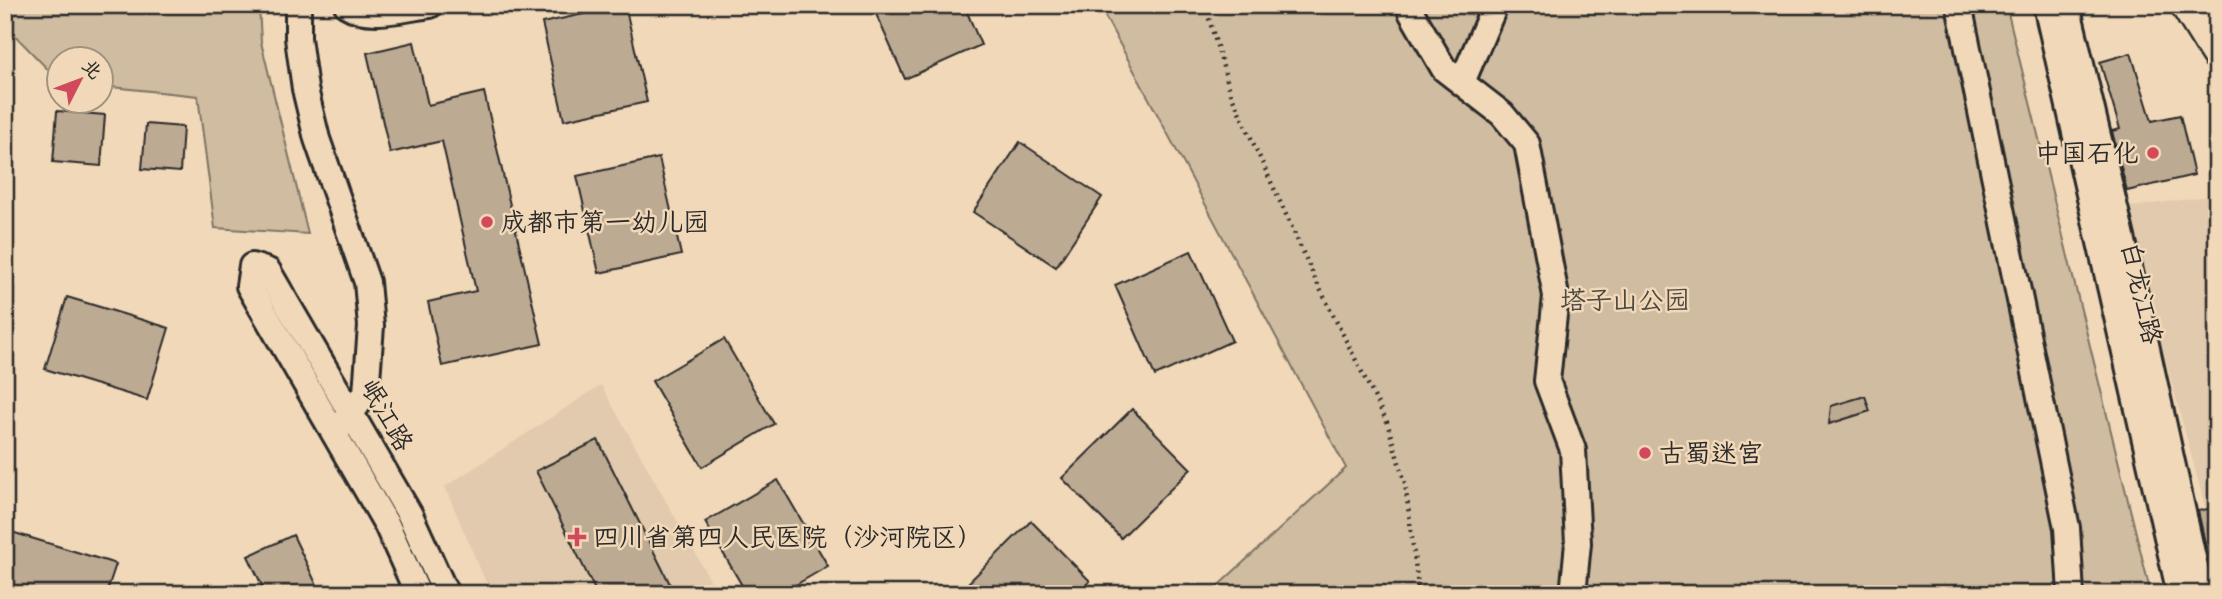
<svg xmlns="http://www.w3.org/2000/svg" width="2222" height="599" font-family="'Comic Neue','LXGW WenKai TC',sans-serif">
<rect width="100%" height="100%" fill="#f0d8b8"/>
<filter id="ink" filterUnits="userSpaceOnUse"><feTurbulence type="fractalNoise" baseFrequency=".0143" numOctaves="2"/><feDisplacementMap in="SourceGraphic" scale="14" xChannelSelector="R" yChannelSelector="G"/><feConvolveMatrix kernelMatrix="1 2 1 2 8 2 1 2 1" color-interpolation-filters="sRGB"/></filter>
<g filter="url(#ink)">
<g fill="#e1caad">
<path d="M 2217,195 L 2217,551 L 2125,208 Z"/>
<path d="M 601,385 L 718,594 L 541,594 L 521,587 L 501,594 L 491,594 L 445,487 Z"/>
</g>
<g fill="#d0bca0" stroke="#7e7466" stroke-width="2">
<path d="M 5,5 L 259,5 L 261,42 L 308,234 L 215,228 L 198,96 L 102,86 L 102,60 L 60,60 L 59,81 L 5,25 Z"/>
<path d="M 1099,5 L 2006,5 L 2151,594 L 1209,594 L 1346,468 Z"/>
</g>
<g fill="#bdaa93" stroke="#2b2b2b" stroke-width="2">
<path d="M 625,5 L 647,102 L 564,120 L 542,23 Z"/>
<path d="M 872,5 L 964,5 L 981,45 L 905,79 Z"/>
<path d="M 414,42 L 428,105 L 484,92 L 542,344 L 442,366 L 428,302 L 476,291 L 442,141 L 390,153 L 367,53 Z"/>
<path d="M 2131,53 L 2152,121 L 2180,115 L 2194,175 L 2127,191 L 2112,131 L 2120,129 L 2100,62 Z"/>
<path d="M 57,111 L 105,115 L 101,166 L 53,162 Z"/>
<path d="M 146,124 L 183,127 L 180,172 L 142,169 Z"/>
<path d="M 1020,142 L 1102,197 L 1056,267 L 973,212 Z"/>
<path d="M 659,158 L 681,255 L 599,273 L 577,176 Z"/>
<path d="M 1191,251 L 1232,341 L 1155,376 L 1115,285 Z"/>
<path d="M 67,297 L 169,328 L 147,400 L 45,369 Z"/>
<path d="M 724,339 L 774,424 L 702,467 L 652,381 Z"/>
<path d="M 1865,396 L 1870,411 L 1829,424 L 1831,406 Z"/>
<path d="M 1132,409 L 1191,469 L 1121,538 L 1062,478 Z"/>
<path d="M 598,440 L 675,594 L 597,594 L 536,471 Z"/>
<path d="M 778,480 L 828,566 L 780,594 L 747,594 L 705,522 Z"/>
<path d="M 2217,507 L 2217,573 L 2212,574 L 2198,511 Z"/>
<path d="M 1031,521 L 1090,581 L 1077,594 L 957,594 Z"/>
<path d="M 5,530 L 116,564 L 106,594 L 5,594 Z"/>
<path d="M 293,535 L 321,594 L 266,594 L 248,556 Z"/>
</g>
<g fill="none" stroke-linecap="round" stroke-linejoin="round">
<defs>
<g id="minor">
<path d="M 298,5 L 298,38 L 305,89 L 317,139 L 367,282 L 371,326 L 366,393 L 343,424"/>
<path d="M 347,5 C 369,19 406,8 430,5"/>
<path d="M 1412,5 L 1411,12 L 1444,69 L 1502,114 L 1527,144 L 1556,296 L 1547,381 L 1573,450 L 1578,543 L 1573,594"/>
<path d="M 1959,5 L 2067,528 L 2071,594"/>
<path d="M 2046,5 L 2180,594"/>
<path d="M 2067,5 L 2129,267 L 2201,594"/>
<path d="M 1462,82 L 1495,5"/>
<path d="M 418,594 L 387,525 L 249,286 L 252,266 L 268,271 L 410,515 L 446,594"/>
</g>
<path id="major" d="M 2187,5 L 2217,53"/>
<path id="highway" d="M 2217,5 L 2217,6"/>
</defs>
<use href="#minor" stroke="#2b2b2b" stroke-width="30"/>
<use href="#major" stroke="#2b2b2b" stroke-width="37"/>
<use href="#highway" stroke="#2b2b2b" stroke-width="42"/>
<path stroke="#2b2b2b" stroke-width="4.5" stroke-dasharray="2 5" stroke-linecap="butt" d="M 1205,5 L 1231,94 L 1317,283 L 1387,422 L 1405,483 L 1419,594"/>
<use href="#minor" stroke="#f0d8b8" stroke-width="24"/>
<use href="#major" stroke="#f0d8b8" stroke-width="32"/>
<use href="#highway" stroke="#f0d8b8" stroke-width="37"/>
</g>
</g>
<g fill="#d1495b" stroke="#f0d8b8" stroke-width="2.5">
<circle cx="2153" cy="153" r="7"/>
<circle cx="487" cy="222" r="7"/>
<circle cx="1645" cy="453" r="7"/>
<path d="M573.5 526.5h7v7h7v7h-7v7h-7v-7h-7v-7h7z"/>
</g>
<g text-anchor="middle" stroke-width="5" stroke-linejoin="round" paint-order="stroke">
<g font-size="26" fill="#2b2b2b" stroke="#f0d8b8" text-anchor="start">
<text x="2139" y="162" text-anchor="end">中国石化</text>
<text x="501" y="231">成都市第一幼儿园</text>
<text x="1659" y="462">古蜀迷宫</text>
<text x="593" y="546">四川省第四人民医院（沙河院区）</text>
</g>
<g font-size="26" fill="#2b2b2b" stroke="#f0d8b8">
<text transform="translate(2142 293) rotate(77)" y="9">白龙江路</text>
<text transform="translate(387 415) rotate(60)" y="9">岷江路</text>
</g>
<g font-size="26" fill="#4c4842" stroke="#f0d8b8">
<text x="1625" y="309">塔子山公园</text>
</g>
</g>
<rect width="2222" height="599" fill="none" stroke="#f0d8b8" stroke-width="28"/>
<rect x="14" y="14" width="2194" height="571" fill="none" stroke="#2b2b2b" stroke-width="2.5" filter="url(#ink)"/>
<g transform="translate(80 80) rotate(48)"><circle r="33" fill="#f0d8b8" stroke="#a19380" stroke-width="2"/>
<path d="M0-5L12 26L0 18L-12 26Z" fill="#d1495b"/>
<text y="-10" font-size="19" font-weight="bold" text-anchor="middle" fill="#2b2b2b">北</text>
</g>
</svg>
